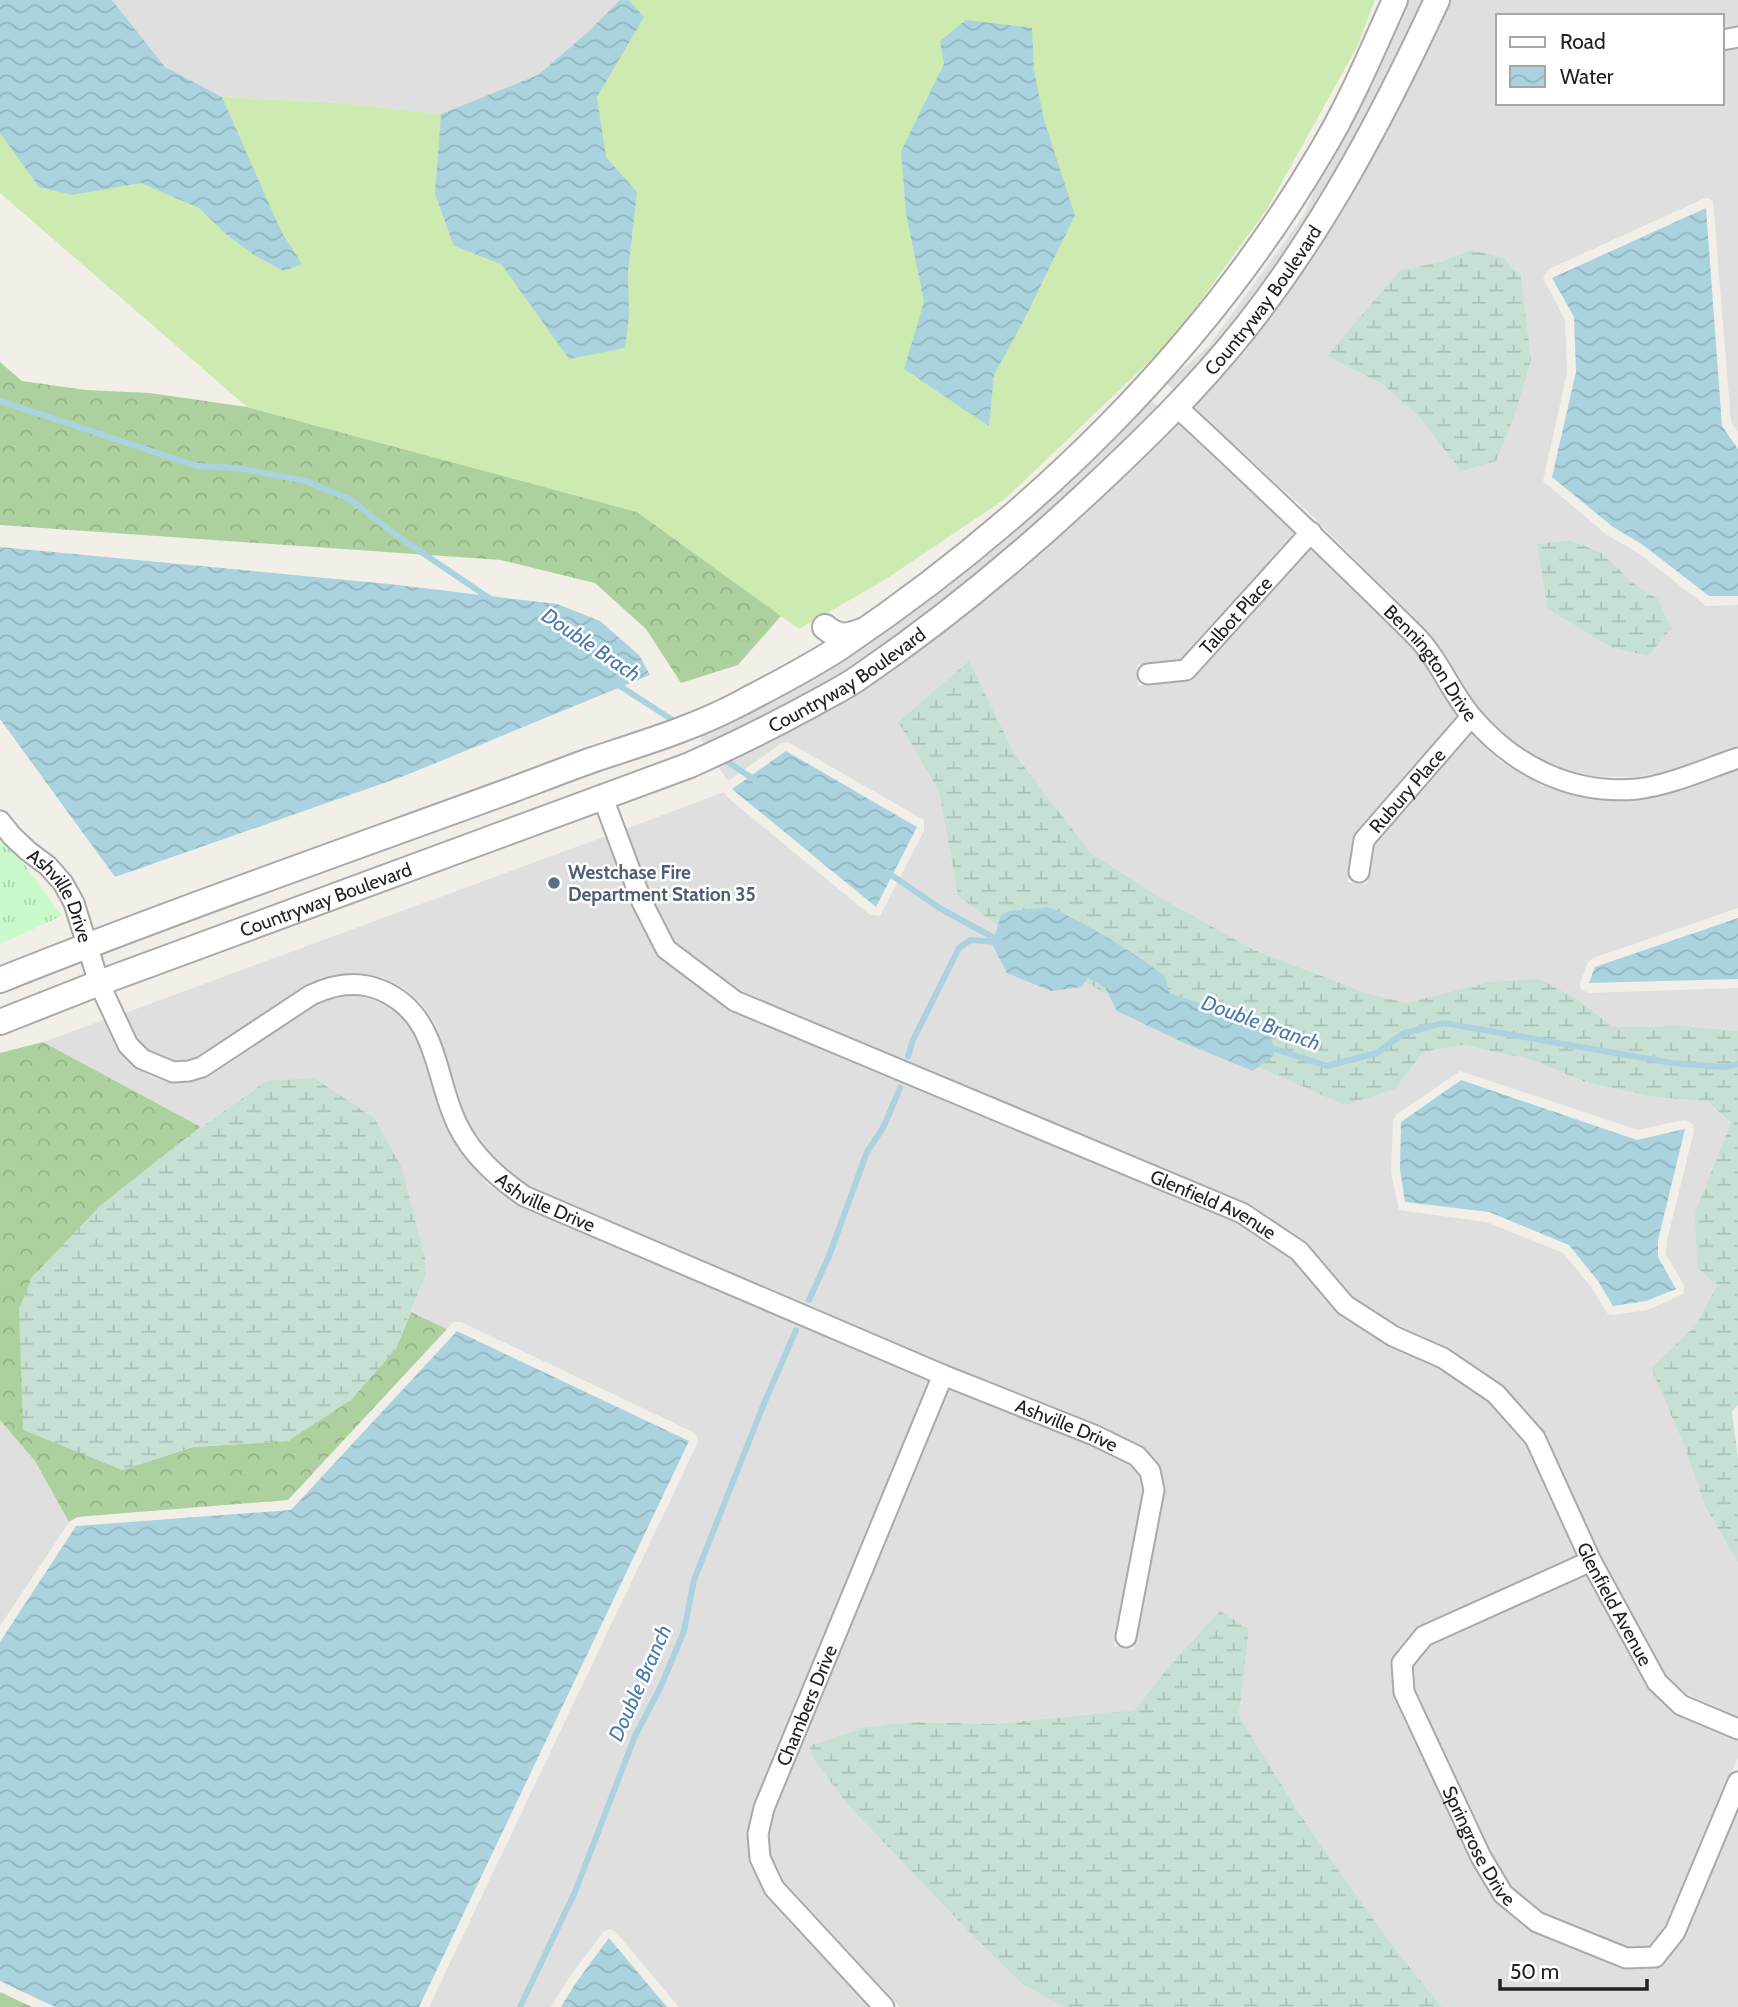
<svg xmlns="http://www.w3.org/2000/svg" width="1738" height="2007" font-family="Cabin,sans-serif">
<defs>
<pattern id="forest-crowns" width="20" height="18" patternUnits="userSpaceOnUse" patternTransform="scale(1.75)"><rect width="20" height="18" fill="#add19e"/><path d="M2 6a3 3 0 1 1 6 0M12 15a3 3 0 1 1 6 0" fill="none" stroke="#95b388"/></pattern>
<pattern id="wetland-marsh" width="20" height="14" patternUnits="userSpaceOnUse" patternTransform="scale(1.75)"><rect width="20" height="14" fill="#c6e0d4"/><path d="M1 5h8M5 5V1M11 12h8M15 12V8" fill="none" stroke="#aac0b6"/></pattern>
<pattern id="park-tufts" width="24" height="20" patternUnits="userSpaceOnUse" patternTransform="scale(1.75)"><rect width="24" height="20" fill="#c8facc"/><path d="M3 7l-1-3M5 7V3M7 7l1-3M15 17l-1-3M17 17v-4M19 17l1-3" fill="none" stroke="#acd6af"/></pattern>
<pattern id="water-waves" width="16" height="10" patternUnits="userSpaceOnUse" patternTransform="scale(1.75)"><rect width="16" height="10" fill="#aad3df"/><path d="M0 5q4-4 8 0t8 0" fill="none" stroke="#92b5bf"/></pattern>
</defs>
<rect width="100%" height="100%" fill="#f2efe9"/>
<g fill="#e0dfdf" fill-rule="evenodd">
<path d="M 112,0 L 620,0 L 588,32 L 538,75 L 441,114 L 341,103 L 222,97 L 165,67 Z"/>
<path d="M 1407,0 L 1426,0 L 1344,163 L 1280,262 L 1239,319 L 1177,392 L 1166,383 L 1208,347 L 1304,215 L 1324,166 Z"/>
<path d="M 1448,0 L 1738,0 L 1738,26 L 1722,28 L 1722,16 L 1498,16 L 1498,103 L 1722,103 L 1722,51 L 1738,48 L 1738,432 L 1731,422 L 1713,201 L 1708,198 L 1703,199 L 1549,269 L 1543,278 L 1565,320 L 1567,373 L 1543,481 L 1607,535 L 1638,553 L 1706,606 L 1738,605 L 1738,746 L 1670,771 L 1636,777 L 1591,776 L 1548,764 L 1510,741 L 1479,709 L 1429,633 L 1312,516 L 1192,406 ZM 1470,250 L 1461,471 L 1420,418 L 1384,385 L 1328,356 L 1400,270 L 1440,262 ZM 1570,540 L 1602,553 L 1633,583 L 1658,599 L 1537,544 Z"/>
<path d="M 1149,399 L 1162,409 L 969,584 L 854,668 L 751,726 L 706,746 L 698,734 L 742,714 Z"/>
<path d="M 1177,423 L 1296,533 L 1182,659 L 1137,665 L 1138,686 L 1186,681 L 1193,677 L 1310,547 L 1414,649 L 1458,716 L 1357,833 L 1348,882 L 1367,884 L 1374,845 L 1471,732 L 1498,760 L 1541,785 L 1588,799 L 1635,800 L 1674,792 L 1738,769 L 1738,908 L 1593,958 L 1588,962 L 1580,983 L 1581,989 L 1588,993 L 1738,988 L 1738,1031 L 1684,1026 L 1614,1027 L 1581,1002 L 1489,982 L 1406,1003 L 1366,993 L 1252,949 L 1158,896 L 1091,853 L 1015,755 L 969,662 L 898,722 L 939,791 L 958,896 L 1395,1089 L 1423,1052 L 1463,1045 L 1532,1060 L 1585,1082 L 1648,1096 L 1708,1102 L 1731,1124 L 1695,1212 L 1717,1285 L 1696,1325 L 1651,1368 L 1685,1448 L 1705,1506 L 1738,1563 L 1738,1716 L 1687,1694 L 1665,1675 L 1600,1556 L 1544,1432 L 1502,1385 L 1449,1348 L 1398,1325 L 1352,1296 L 1305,1242 L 1246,1203 L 741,991 L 674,941 L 652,896 L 626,829 L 724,792 L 727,797 L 870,915 L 880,916 L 924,831 L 924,820 L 788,742 L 782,743 L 728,781 L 717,765 L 759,746 ZM 1460,1071 L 1638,1130 L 1684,1120 L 1689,1121 L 1693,1125 L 1694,1131 L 1667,1240 L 1666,1254 L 1684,1286 L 1683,1294 L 1648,1310 L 1613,1315 L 1608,1314 L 1591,1287 L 1563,1253 L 1486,1222 L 1399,1210 L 1391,1172 L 1393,1119 L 1397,1114 Z"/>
<path d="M 606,836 L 632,907 L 657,955 L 729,1011 L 1237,1223 L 1292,1260 L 1339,1315 L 1387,1345 L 1438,1368 L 1489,1403 L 1526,1445 L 1576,1556 L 1421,1626 L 1395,1656 L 1392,1665 L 1395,1698 L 1472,1862 L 1496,1903 L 1533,1933 L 1622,1969 L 1655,1968 L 1663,1964 L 1683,1939 L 1738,1808 L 1738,2007 L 1442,2007 L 1402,1958 L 1346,1881 L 1299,1813 L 1239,1716 L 1249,1630 L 1220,1611 L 1175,1659 L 1136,1710 L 992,1724 L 912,1722 L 866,1727 L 815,1761 L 847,1804 L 970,1933 L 1023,1985 L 1065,2007 L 900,2007 L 783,1881 L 770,1854 L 769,1834 L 774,1811 L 948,1390 L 1090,1445 L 1131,1465 L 1141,1477 L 1143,1491 L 1114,1646 L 1134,1649 L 1164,1491 L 1158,1463 L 1142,1446 L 1099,1424 L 948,1365 L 529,1186 L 500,1166 L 468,1122 L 435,1024 L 421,1003 L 404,988 L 382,977 L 361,973 L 322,978 L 306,985 L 198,1057 L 188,1060 L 176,1061 L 148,1049 L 136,1038 L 125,1013 Z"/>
<path d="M 359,995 L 391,1007 L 404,1018 L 416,1035 L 450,1135 L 464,1156 L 487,1184 L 518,1205 L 930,1382 L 755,1804 L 748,1835 L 750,1864 L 767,1897 L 869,2007 L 679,2007 L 616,1932 L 610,1929 L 604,1931 L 568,1979 L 551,2007 L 429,2007 L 698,1442 L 697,1436 L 693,1432 L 461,1322 L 453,1322 L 447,1329 L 411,1312 L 426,1273 L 266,1081 L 201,1127 L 43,1042 L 104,1020 L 118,1051 L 135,1067 L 151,1077 L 170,1083 L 188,1083 L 207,1077 L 315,1004 L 327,999 Z"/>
<path d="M 0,1420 L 35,1461 L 69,1522 L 0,1626 Z"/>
<path d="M 1586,1575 L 1648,1689 L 1674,1713 L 1738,1741 L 1738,1757 L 1667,1926 L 1651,1946 L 1629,1947 L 1543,1912 L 1510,1886 L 1490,1851 L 1414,1688 L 1413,1666 L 1430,1645 Z"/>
</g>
<path fill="#cdebb0" d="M 0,0 L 112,0 L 165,67 L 222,97 L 341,103 L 441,114 L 538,75 L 588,32 L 620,0 L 1375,0 L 1357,47 L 1267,209 L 1172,340 L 1005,499 L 883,581 L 799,629 L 637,512 L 247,407 L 0,193 Z"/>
<g fill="url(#forest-crowns)">
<path d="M 0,362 L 22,381 L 86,390 L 150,393 L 247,407 L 637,512 L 781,616 L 738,665 L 681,683 L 646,629 L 595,583 L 501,560 L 0,525 Z"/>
<path d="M 43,1042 L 201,1127 L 99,1207 L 122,1470 L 193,1447 L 288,1441 L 395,1350 L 411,1312 L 447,1329 L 288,1500 L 77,1517 L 69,1522 L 35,1461 L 0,1420 L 0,1053 Z"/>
<path d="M 0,1992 L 32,2007 L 0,2007 Z"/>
</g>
<g fill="url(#wetland-marsh)">
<path d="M 1470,250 L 1504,258 L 1521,277 L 1531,360 L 1515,414 L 1496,461 L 1461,471 L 1420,418 L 1384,385 L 1327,356 L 1400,270 L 1440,262 Z"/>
<path d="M 1570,540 L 1602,553 L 1633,583 L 1658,599 L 1671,629 L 1648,656 L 1613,648 L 1548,609 L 1537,544 Z"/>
<path d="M 969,661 L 1015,755 L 1091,853 L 1158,896 L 1252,949 L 1366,993 L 1406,1003 L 1489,982 L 1540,979 L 1581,1002 L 1614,1027 L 1684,1026 L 1738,1031 L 1738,1405 L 1732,1412 L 1738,1459 L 1738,1563 L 1705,1506 L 1685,1448 L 1651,1368 L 1696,1325 L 1717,1285 L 1697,1267 L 1695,1212 L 1731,1123 L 1708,1102 L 1648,1096 L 1585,1082 L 1532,1060 L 1463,1045 L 1423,1052 L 1395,1089 L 1345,1105 L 1147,1018 L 1029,948 L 958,896 L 939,791 L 898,722 Z"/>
<path d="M 314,1078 L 374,1118 L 401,1166 L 425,1258 L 426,1274 L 395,1350 L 351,1400 L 288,1441 L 193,1447 L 122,1470 L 23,1430 L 19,1309 L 32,1277 L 99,1207 L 179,1143 L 266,1081 Z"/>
<path d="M 1220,1611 L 1249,1629 L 1239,1716 L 1299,1813 L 1346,1881 L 1402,1958 L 1442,2007 L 1065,2007 L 1023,1985 L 970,1933 L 847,1804 L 815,1761 L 809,1746 L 866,1727 L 912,1722 L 992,1724 L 1135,1710 L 1175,1659 Z"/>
</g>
<path fill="url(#park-tufts)" d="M 0,839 L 21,860 L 62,916 L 0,944 Z"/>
<g fill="url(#water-waves)">
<path d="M 0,0 L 112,0 L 165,67 L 222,97 L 281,231 L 302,264 L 284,271 L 254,255 L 227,235 L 199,208 L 141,183 L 72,195 L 39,187 L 0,133 Z"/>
<path d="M 620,0 L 629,0 L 644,17 L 597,97 L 606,157 L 637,192 L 628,271 L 629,317 L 625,348 L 569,359 L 501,264 L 454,246 L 435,194 L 441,114 L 538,75 L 588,32 Z"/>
<path d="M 966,20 L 1032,28 L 1034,71 L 1044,120 L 1075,215 L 1024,320 L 994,375 L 989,426 L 904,369 L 924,302 L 906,213 L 901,151 L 944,64 L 940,41 Z"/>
<path d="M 1706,208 L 1722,426 L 1738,449 L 1738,596 L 1709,596 L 1643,545 L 1613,527 L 1552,477 L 1576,372 L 1574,317 L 1552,278 Z"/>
<path d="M 0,547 L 389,584 L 557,604 L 600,621 L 639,655 L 650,675 L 404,776 L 115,877 L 0,719 Z"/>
<path d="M 786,751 L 917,827 L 876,907 L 732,789 Z"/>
<path d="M 1049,907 C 1091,926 1128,949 1165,976 L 1169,993 L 1212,1007 L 1266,1027 L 1274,1047 L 1274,1055 L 1253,1071 L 1182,1042 L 1117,1011 L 1105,987 L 1088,978 L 1081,987 L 1051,991 L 1007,973 L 992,944 L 1001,915 L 1010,911 Z"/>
<path d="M 1738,918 L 1738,979 L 1589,983 L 1595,967 Z"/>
<path d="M 1461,1080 L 1637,1140 L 1685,1129 L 1658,1240 L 1658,1257 L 1676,1289 L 1646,1301 L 1613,1306 L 1598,1281 L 1569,1245 L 1489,1212 L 1405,1202 L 1400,1170 L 1401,1122 Z"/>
<path d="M 457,1331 L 689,1441 L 419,2007 L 55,2007 L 0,1981 L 0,1642 L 76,1526 L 291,1510 Z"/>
<path d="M 609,1938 L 667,2007 L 561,2007 L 575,1984 Z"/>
</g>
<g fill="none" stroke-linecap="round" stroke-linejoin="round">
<g stroke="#aad3df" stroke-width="6">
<path d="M 0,401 L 197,466 L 238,468 L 306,481 L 349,499 L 396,535 L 492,600"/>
<path d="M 617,684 L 674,721"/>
<path d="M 720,757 L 755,780"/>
<path d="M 887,872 L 941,909 L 1000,941"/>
<path d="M 1266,1046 L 1327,1066 L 1377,1053 L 1404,1033 L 1444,1023 L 1672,1063 L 1723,1067 L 1738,1064"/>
<path d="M 908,1056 L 913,1040 L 959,948 L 970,940 L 998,942"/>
<path d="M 809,1300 L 829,1256 L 867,1152 L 884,1126 L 900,1088"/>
<path d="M 520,2007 L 575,1892 L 635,1736 L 661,1686 L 684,1631 L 694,1580 L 763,1406 L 796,1330"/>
</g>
<defs>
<g id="minor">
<path d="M 1722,40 L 1738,37"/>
<path id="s1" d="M 1178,408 C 1258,482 1337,558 1415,635 C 1439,659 1451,693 1473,718 C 1514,766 1572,795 1637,789 C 1671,785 1705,769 1738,758"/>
<path id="s2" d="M 1148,674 L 1186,670 L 1311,532"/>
<path id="s3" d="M 603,798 L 642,902 L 666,949 L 735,1001 L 1242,1213 L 1299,1251 L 1345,1305 L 1393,1336 L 1443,1358 L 1496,1394 L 1535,1438 L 1591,1561 L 1657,1682 L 1681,1705 L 1738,1729"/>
<path id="s4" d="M 0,821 L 12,836 L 28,851 L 48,866 L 63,883 L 74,903 L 99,983 L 128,1045 L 142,1059 L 173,1072 L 189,1071 L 202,1067 L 311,995 C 334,984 359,980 383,991 C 439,1016 434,1078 458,1126 C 473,1156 497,1177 524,1196 L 943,1375 L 1094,1435 L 1137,1456 L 1150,1471 L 1154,1490 L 1126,1637"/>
<path id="s5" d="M 1359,872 L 1364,840 L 1471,717"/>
<path id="s6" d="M 1591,1561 L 1424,1636 L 1402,1663 L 1404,1692 L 1481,1857 L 1503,1894 L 1537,1922 L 1626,1958 L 1655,1957 L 1675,1932 L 1738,1782"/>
<path id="s7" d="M 884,2007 L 774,1888 L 760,1858 L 758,1834 L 764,1808 L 943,1375"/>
</g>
<g id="tertiary">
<path d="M 825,627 C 838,638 847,637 862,631"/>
<path d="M 0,980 C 168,913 339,853 509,791 C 536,781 564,770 592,760 C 643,743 694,728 741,703 C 775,685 811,667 842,646 C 1033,517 1204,351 1321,152 C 1350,104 1372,51 1395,0"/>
<path id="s8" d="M 0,1022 L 99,983 L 690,765 C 732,746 773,726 813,704 C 829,695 846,687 861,676 C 940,622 1013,562 1083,497 C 1141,443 1197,389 1246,327 C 1325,227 1384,114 1437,0"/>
</g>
</defs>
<use href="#minor" stroke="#a9a9a9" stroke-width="23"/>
<use href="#tertiary" stroke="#a9a9a9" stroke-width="28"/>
<use href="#minor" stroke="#fff" stroke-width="19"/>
<use href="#tertiary" stroke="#fff" stroke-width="24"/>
</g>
<circle fill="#5c6f8a" stroke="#fff" stroke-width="2.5" cx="554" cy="883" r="7"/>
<g text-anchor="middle" stroke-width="5" stroke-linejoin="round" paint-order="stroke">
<g font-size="19" fill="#222" stroke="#fff">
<text dy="7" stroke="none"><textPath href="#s8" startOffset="1482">Countryway Boulevard</textPath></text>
<text dy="7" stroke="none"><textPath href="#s2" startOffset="112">Talbot Place</textPath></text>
<text dy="7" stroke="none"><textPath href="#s1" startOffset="360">Bennington Drive</textPath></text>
<text dy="7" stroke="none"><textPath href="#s8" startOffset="915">Countryway Boulevard</textPath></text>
<text dy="7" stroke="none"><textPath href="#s5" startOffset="98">Rubury Place</textPath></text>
<text dy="7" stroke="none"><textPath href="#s4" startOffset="98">Ashville Drive</textPath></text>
<text dy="7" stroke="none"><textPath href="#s8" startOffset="348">Countryway Boulevard</textPath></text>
<text dy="7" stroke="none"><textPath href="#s4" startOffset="831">Ashville Drive</textPath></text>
<text dy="7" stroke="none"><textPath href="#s3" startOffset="770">Glenfield Avenue</textPath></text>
<text dy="7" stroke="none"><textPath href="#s4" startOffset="1398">Ashville Drive</textPath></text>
<text dy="7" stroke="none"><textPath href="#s3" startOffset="1358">Glenfield Avenue</textPath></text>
<text dy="7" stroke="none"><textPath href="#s7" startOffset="357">Chambers Drive</textPath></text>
<text dy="7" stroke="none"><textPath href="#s6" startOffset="418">Springrose Drive</textPath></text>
</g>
<g font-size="19" font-weight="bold" fill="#4e5e75" stroke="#fff" text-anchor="start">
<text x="568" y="879">Westchase Fire<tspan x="568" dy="22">Department Station 35</tspan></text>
</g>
<g font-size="21" font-style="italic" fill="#4a7aab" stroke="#fff">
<text transform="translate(591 645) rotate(34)" y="7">Double Brach</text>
<text transform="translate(1261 1023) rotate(20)" y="7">Double Branch</text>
<text transform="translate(640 1683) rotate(-66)" y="7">Double Branch</text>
</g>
</g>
<rect x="1496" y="14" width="228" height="91" fill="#ffffff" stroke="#a7a7a7" stroke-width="2"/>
<rect x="1510" y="37" width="35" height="10" fill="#ffffff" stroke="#a7a7a7" stroke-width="2"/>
<text x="1560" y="49" font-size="21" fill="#222222">Road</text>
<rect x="1510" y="66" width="35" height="21" fill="url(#water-waves)" stroke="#a7a7a7" stroke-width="2"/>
<text x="1560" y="84" font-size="21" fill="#222222">Water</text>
<path d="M1500 1979v10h147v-10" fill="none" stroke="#222222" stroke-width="3.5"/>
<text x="1510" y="1979" font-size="21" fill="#222222" stroke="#ffffff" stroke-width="5" paint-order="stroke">50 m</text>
</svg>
